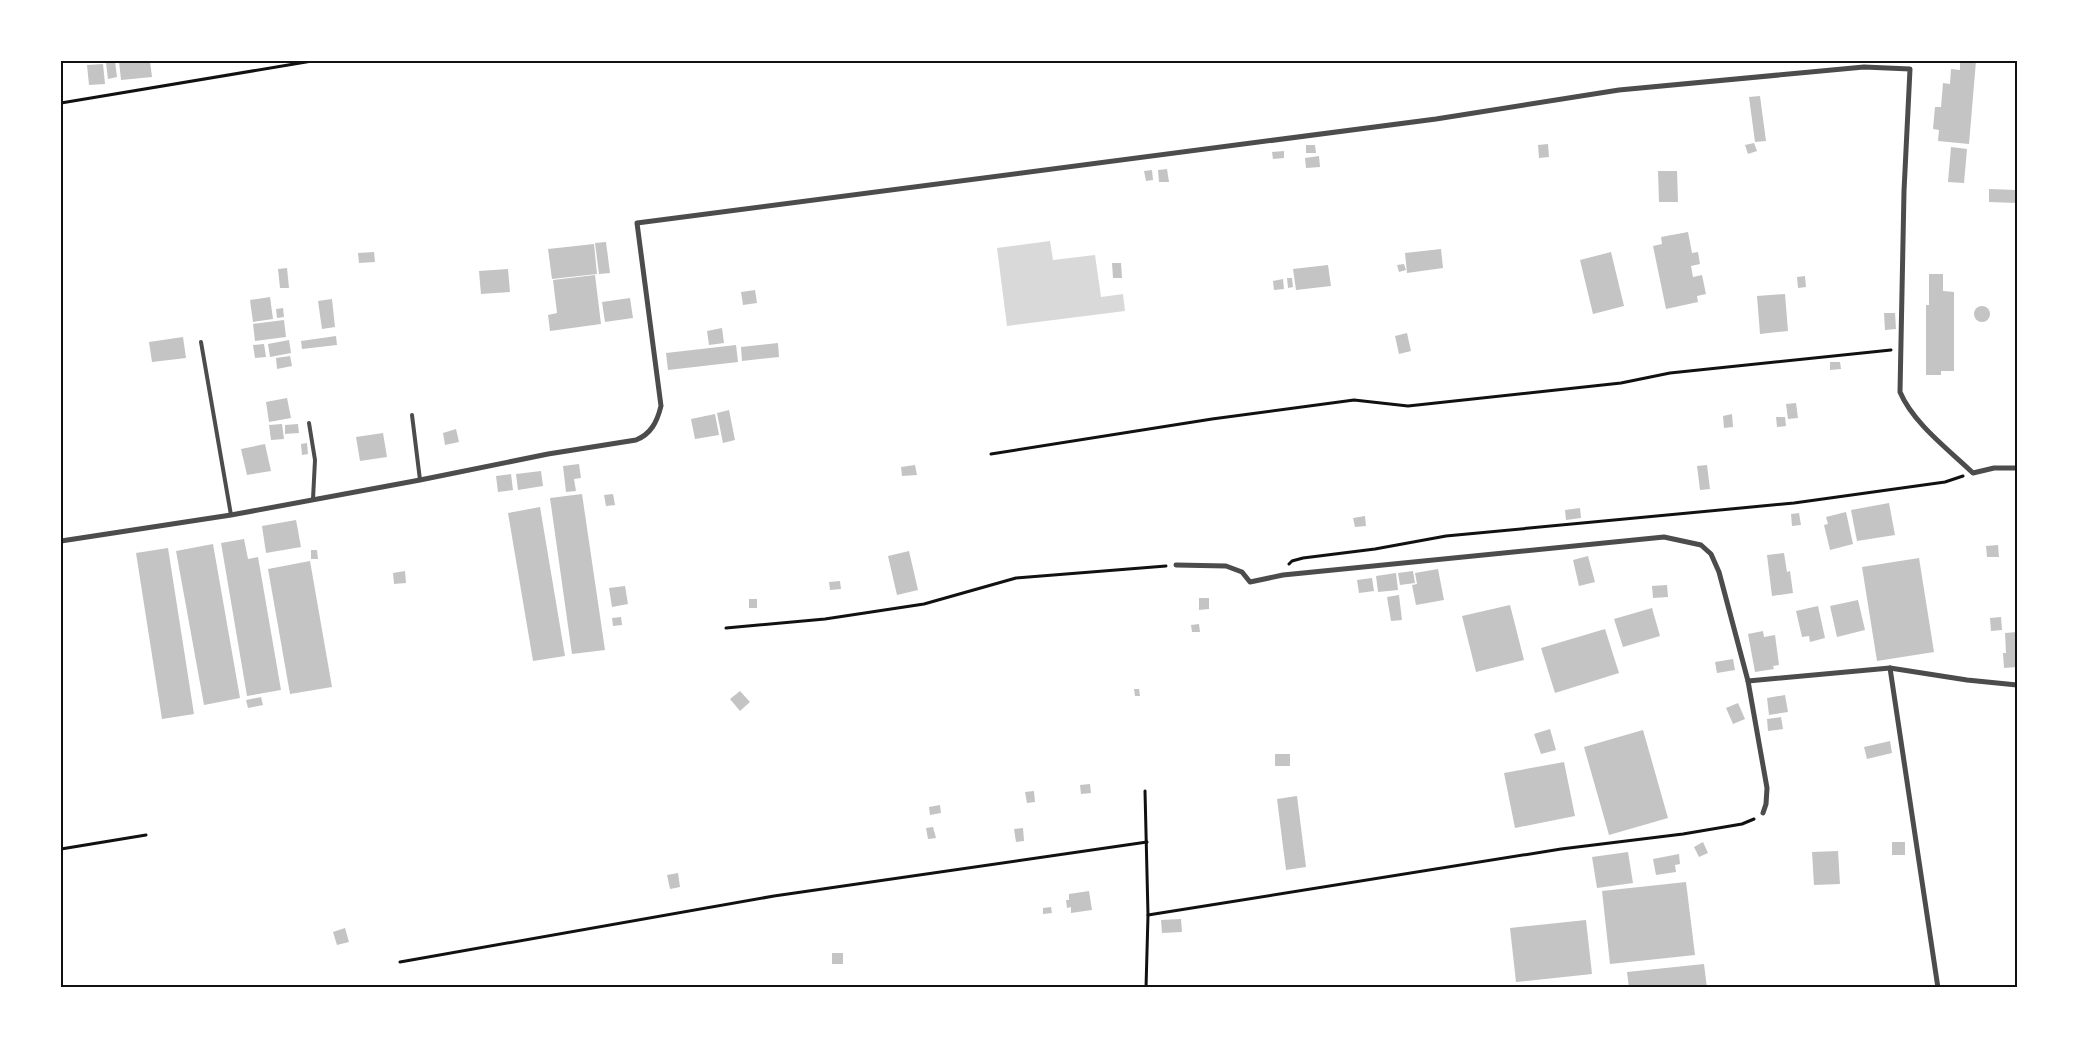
<svg xmlns="http://www.w3.org/2000/svg" width="2078" height="1049" font-family="Rubik,sans-serif">
<rect width="100%" height="100%" fill="#fff"/>
<path fill="#d9d9d9" d="M 1050,241 L 1053,260 L 1095,255 L 1101,297 L 1123,294 L 1125,311 L 1007,326 L 997,248 Z"/>
<g fill="#c4c4c4">
<path d="M 115,61 L 117,77 L 108,79 L 106,63 Z"/>
<path d="M 119,61 L 150,61 L 152,77 L 121,80 Z"/>
<path d="M 1960,61 L 1976,61 L 1969,144 L 1938,141 L 1939,130 L 1933,129 L 1935,107 L 1941,107 L 1943,83 L 1950,84 L 1951,69 L 1960,70 Z"/>
<path d="M 103,64 L 105,84 L 89,85 L 87,65 Z"/>
<path d="M 1760,96 L 1766,141 L 1755,142 L 1749,97 Z"/>
<path d="M 1754,143 L 1757,151 L 1748,154 L 1745,145 Z"/>
<path d="M 1548,144 L 1549,157 L 1539,158 L 1538,145 Z"/>
<path d="M 1306,145 L 1315,145 L 1316,153 L 1306,153 Z"/>
<path d="M 1951,147 L 1967,149 L 1964,183 L 1948,182 Z"/>
<path d="M 1284,151 L 1284,158 L 1273,159 L 1272,152 Z"/>
<path d="M 1319,156 L 1320,167 L 1306,168 L 1305,158 Z"/>
<path d="M 1167,169 L 1169,182 L 1159,182 L 1158,170 Z"/>
<path d="M 1152,170 L 1153,180 L 1146,181 L 1144,171 Z"/>
<path d="M 1658,171 L 1677,171 L 1678,202 L 1659,202 Z"/>
<path d="M 1989,189 L 2017,190 L 2017,203 L 1989,202 Z"/>
<path d="M 1688,232 L 1692,253 L 1698,252 L 1700,264 L 1691,266 L 1693,277 L 1702,275 L 1706,294 L 1697,296 L 1698,302 L 1666,309 L 1653,246 L 1662,244 L 1661,237 Z"/>
<path d="M 606,242 L 610,273 L 599,274 L 595,243 Z"/>
<path d="M 594,244 L 597,274 L 552,279 L 548,249 Z"/>
<path d="M 1441,249 L 1443,268 L 1407,273 L 1405,253 Z"/>
<path d="M 374,252 L 375,262 L 359,263 L 358,253 Z"/>
<path d="M 1611,252 L 1624,306 L 1593,314 L 1580,260 Z"/>
<path d="M 1112,263 L 1121,263 L 1122,278 L 1113,278 Z"/>
<path d="M 1404,264 L 1406,270 L 1399,272 L 1397,265 Z"/>
<path d="M 1328,265 L 1331,286 L 1296,290 L 1293,269 Z"/>
<path d="M 287,268 L 289,288 L 280,288 L 278,269 Z"/>
<path d="M 508,269 L 510,292 L 481,294 L 479,271 Z"/>
<path d="M 1929,274 L 1943,274 L 1943,291 L 1954,292 L 1954,371 L 1941,371 L 1941,375 L 1926,375 L 1926,305 L 1929,305 Z"/>
<path d="M 595,275 L 601,324 L 550,331 L 548,315 L 557,313 L 553,280 Z"/>
<path d="M 1805,276 L 1806,287 L 1798,288 L 1797,277 Z"/>
<path d="M 1287,278 L 1292,278 L 1293,287 L 1288,288 Z"/>
<path d="M 1283,279 L 1284,289 L 1274,290 L 1273,281 Z"/>
<path d="M 755,290 L 757,303 L 743,305 L 741,292 Z"/>
<path d="M 1785,294 L 1788,331 L 1760,334 L 1757,296 Z"/>
<path d="M 270,297 L 273,319 L 253,322 L 250,300 Z"/>
<path d="M 630,298 L 633,318 L 605,322 L 602,302 Z"/>
<path d="M 332,299 L 335,327 L 322,329 L 318,301 Z"/>
<circle cx="1982" cy="314" r="8"/>
<path d="M 283,308 L 284,317 L 277,318 L 276,309 Z"/>
<path d="M 1884,313 L 1895,313 L 1896,329 L 1885,330 Z"/>
<path d="M 284,320 L 286,337 L 255,341 L 253,324 Z"/>
<path d="M 722,328 L 724,343 L 709,345 L 707,331 Z"/>
<path d="M 1407,333 L 1411,351 L 1399,354 L 1395,336 Z"/>
<path d="M 336,336 L 337,345 L 302,349 L 301,341 Z"/>
<path d="M 183,337 L 186,358 L 152,362 L 149,342 Z"/>
<path d="M 289,340 L 291,353 L 270,357 L 268,344 Z"/>
<path d="M 778,343 L 779,357 L 742,361 L 741,347 Z"/>
<path d="M 264,344 L 266,357 L 255,358 L 253,345 Z"/>
<path d="M 736,345 L 738,362 L 668,370 L 666,353 Z"/>
<path d="M 290,356 L 292,366 L 277,369 L 276,358 Z"/>
<path d="M 1830,362 L 1840,362 L 1841,369 L 1830,370 Z"/>
<path d="M 287,398 L 291,418 L 269,422 L 266,402 Z"/>
<path d="M 1796,403 L 1798,418 L 1788,419 L 1786,404 Z"/>
<path d="M 729,410 L 735,440 L 723,443 L 717,413 Z"/>
<path d="M 715,414 L 719,435 L 695,439 L 691,419 Z"/>
<path d="M 1732,414 L 1733,427 L 1724,428 L 1723,416 Z"/>
<path d="M 1776,417 L 1785,417 L 1786,426 L 1777,427 Z"/>
<path d="M 282,424 L 284,439 L 271,440 L 269,425 Z"/>
<path d="M 298,424 L 299,433 L 285,434 L 285,425 Z"/>
<path d="M 456,429 L 459,442 L 445,445 L 443,433 Z"/>
<path d="M 383,433 L 387,457 L 360,461 L 356,437 Z"/>
<path d="M 307,443 L 308,454 L 302,455 L 301,444 Z"/>
<path d="M 265,444 L 271,471 L 247,475 L 241,449 Z"/>
<path d="M 579,464 L 581,478 L 574,479 L 576,491 L 566,492 L 563,466 Z"/>
<path d="M 915,465 L 917,475 L 902,476 L 901,467 Z"/>
<path d="M 1707,465 L 1710,489 L 1700,490 L 1697,466 Z"/>
<path d="M 541,471 L 543,486 L 518,490 L 516,474 Z"/>
<path d="M 511,474 L 513,490 L 498,492 L 496,476 Z"/>
<path d="M 582,494 L 605,650 L 572,654 L 550,498 Z"/>
<path d="M 613,494 L 615,505 L 606,506 L 604,495 Z"/>
<path d="M 1889,503 L 1895,535 L 1857,541 L 1851,510 Z"/>
<path d="M 540,507 L 565,656 L 533,661 L 508,513 Z"/>
<path d="M 1580,508 L 1581,518 L 1566,520 L 1565,510 Z"/>
<path d="M 1846,512 L 1853,544 L 1830,550 L 1824,525 L 1828,524 L 1826,517 Z"/>
<path d="M 1799,513 L 1801,525 L 1792,526 L 1791,514 Z"/>
<path d="M 1365,516 L 1366,526 L 1355,527 L 1353,518 Z"/>
<path d="M 296,520 L 301,547 L 266,553 L 262,526 Z"/>
<path d="M 244,539 L 248,559 L 258,557 L 281,690 L 247,696 L 221,543 Z"/>
<path d="M 213,544 L 240,698 L 204,705 L 176,551 Z"/>
<path d="M 1998,545 L 1999,557 L 1987,557 L 1986,546 Z"/>
<path d="M 168,548 L 194,714 L 162,719 L 136,553 Z"/>
<path d="M 311,550 L 317,550 L 318,559 L 311,559 Z"/>
<path d="M 909,551 L 918,590 L 897,595 L 888,556 Z"/>
<path d="M 1784,553 L 1787,572 L 1790,571 L 1793,593 L 1772,596 L 1767,555 Z"/>
<path d="M 1588,556 L 1595,582 L 1579,586 L 1573,560 Z"/>
<path d="M 1919,558 L 1934,652 L 1877,661 L 1862,567 Z"/>
<path d="M 310,561 L 332,687 L 290,694 L 268,569 Z"/>
<path d="M 1438,569 L 1444,600 L 1416,605 L 1412,585 L 1417,584 L 1415,573 Z"/>
<path d="M 405,571 L 406,583 L 394,584 L 393,573 Z"/>
<path d="M 1413,571 L 1415,583 L 1400,585 L 1398,573 Z"/>
<path d="M 1396,573 L 1398,590 L 1378,592 L 1376,576 Z"/>
<path d="M 1372,578 L 1374,591 L 1359,593 L 1357,580 Z"/>
<path d="M 840,581 L 841,589 L 830,590 L 829,582 Z"/>
<path d="M 1667,585 L 1668,597 L 1653,598 L 1652,586 Z"/>
<path d="M 625,586 L 628,604 L 612,607 L 609,588 Z"/>
<path d="M 1399,595 L 1402,620 L 1391,621 L 1387,597 Z"/>
<path d="M 1199,598 L 1209,598 L 1209,609 L 1199,610 Z"/>
<rect x="749" y="599" width="8" height="9"/>
<path d="M 1858,600 L 1865,630 L 1837,637 L 1830,606 Z"/>
<path d="M 1510,605 L 1524,660 L 1476,672 L 1462,616 Z"/>
<path d="M 1818,606 L 1825,638 L 1810,642 L 1809,636 L 1802,637 L 1796,611 Z"/>
<path d="M 1652,608 L 1660,636 L 1623,647 L 1614,619 Z"/>
<path d="M 621,617 L 622,625 L 613,626 L 612,618 Z"/>
<path d="M 2001,617 L 2002,630 L 1991,631 L 1990,618 Z"/>
<path d="M 1199,624 L 1200,632 L 1192,632 L 1191,625 Z"/>
<path d="M 1605,629 L 1619,673 L 1555,693 L 1541,648 Z"/>
<path d="M 1763,631 L 1764,637 L 1775,635 L 1779,665 L 1773,666 L 1774,669 L 1755,672 L 1748,634 Z"/>
<path d="M 2017,632 L 2017,667 L 2004,668 L 2003,653 L 2006,653 L 2005,633 Z"/>
<path d="M 1733,659 L 1735,670 L 1717,673 L 1715,662 Z"/>
<path d="M 1134,689 L 1139,689 L 1140,696 L 1135,696 Z"/>
<path d="M 740,691 L 750,702 L 740,711 L 730,699 Z"/>
<path d="M 1785,695 L 1788,712 L 1769,715 L 1767,698 Z"/>
<path d="M 261,697 L 263,705 L 248,708 L 246,700 Z"/>
<path d="M 1738,703 L 1745,719 L 1733,724 L 1726,708 Z"/>
<path d="M 1781,717 L 1783,729 L 1768,731 L 1767,719 Z"/>
<path d="M 1550,729 L 1556,750 L 1541,754 L 1534,734 Z"/>
<path d="M 1643,730 L 1668,818 L 1609,835 L 1584,747 Z"/>
<path d="M 1890,741 L 1892,753 L 1867,759 L 1864,747 Z"/>
<rect x="1275" y="754" width="15" height="12"/>
<path d="M 1564,762 L 1575,816 L 1515,828 L 1504,773 Z"/>
<path d="M 1090,784 L 1091,793 L 1081,794 L 1080,785 Z"/>
<path d="M 1034,791 L 1035,802 L 1027,803 L 1025,792 Z"/>
<path d="M 1297,796 L 1306,867 L 1286,870 L 1277,799 Z"/>
<path d="M 940,805 L 941,813 L 930,815 L 929,807 Z"/>
<path d="M 933,827 L 936,838 L 928,839 L 926,828 Z"/>
<path d="M 1023,828 L 1024,841 L 1016,842 L 1014,829 Z"/>
<path d="M 1703,842 L 1708,853 L 1699,857 L 1694,847 Z"/>
<rect x="1892" y="842" width="13" height="13"/>
<path d="M 1838,851 L 1840,884 L 1814,885 L 1812,852 Z"/>
<path d="M 1628,852 L 1633,883 L 1597,888 L 1592,857 Z"/>
<path d="M 1679,854 L 1680,864 L 1675,865 L 1676,872 L 1656,875 L 1653,859 Z"/>
<path d="M 678,873 L 680,887 L 670,889 L 667,875 Z"/>
<path d="M 1686,882 L 1695,955 L 1610,964 L 1602,891 Z"/>
<path d="M 1089,891 L 1092,910 L 1071,913 L 1071,907 L 1067,908 L 1066,900 L 1069,900 L 1069,894 Z"/>
<path d="M 1051,907 L 1052,913 L 1043,914 L 1043,908 Z"/>
<path d="M 1181,919 L 1182,932 L 1162,933 L 1161,920 Z"/>
<path d="M 1586,920 L 1592,974 L 1516,982 L 1510,928 Z"/>
<path d="M 345,928 L 349,942 L 337,945 L 333,932 Z"/>
<rect x="832" y="953" width="11" height="11"/>
<path d="M 1704,964 L 1707,988 L 1629,988 L 1627,972 Z"/>
</g>
<g fill="none" stroke-linecap="round" stroke-linejoin="round">
<g stroke="#111" stroke-width="3">
<path d="M 61,103 L 312,61"/>
<path d="M 991,454 L 1212,419 L 1354,400 L 1408,406 L 1621,383 L 1670,373 L 1891,350"/>
<path d="M 1289,564 L 1292,561 L 1303,558 L 1375,549 L 1446,536 L 1794,503 L 1945,482 L 1963,476"/>
<path d="M 726,628 L 825,619 L 924,604 L 1016,578 L 1166,566"/>
<path d="M 1145,791 L 1148,915 L 1146,988"/>
<path d="M 61,849 L 146,835"/>
<path d="M 1148,915 L 1561,849 L 1683,834 L 1742,824 L 1754,819"/>
<path d="M 400,962 L 774,896 L 1147,842"/>
</g>
<g stroke="#4c4c4c" stroke-width="4">
<path d="M 201,342 L 231,515"/>
<path d="M 412,415 L 420,480"/>
<path d="M 309,423 L 315,460 L 313,499"/>
</g>
<g stroke="#4c4c4c" stroke-width="5">
<path d="M 61,541 L 231,515 L 420,480 L 548,454 L 636,440 C 651,434 657,422 661,406 L 637,223 L 1436,119 L 1619,90 L 1864,67 L 1910,69 L 1904,191 L 1900,392 C 1913,423 1949,450 1973,473 L 1994,468 L 2017,468"/>
<path d="M 1176,565 L 1226,566 L 1242,572 L 1250,582 L 1283,575 L 1664,537 L 1701,545 L 1711,554 L 1719,572 L 1748,681 L 1767,788 L 1766,804 L 1763,813"/>
<path d="M 1890,668 L 1938,988"/>
<path d="M 1748,681 L 1890,668 L 1967,680 L 2017,685"/>
</g>
</g>
<rect width="2078" height="1049" fill="none" stroke="#ffffff" stroke-width="125"/>
<rect x="62" y="62" width="1954" height="924" fill="none" stroke="#111" stroke-width="2"/>
</svg>
